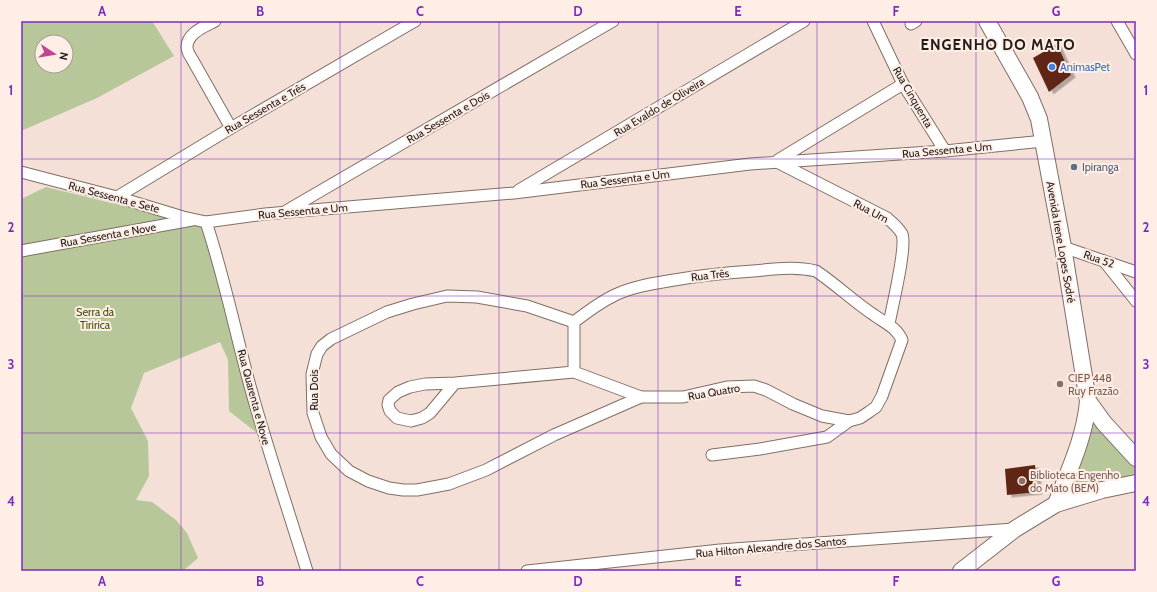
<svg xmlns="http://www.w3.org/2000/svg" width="1157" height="592" font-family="Cabin,sans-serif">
<defs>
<filter id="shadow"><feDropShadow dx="4.5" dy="2.5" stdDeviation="0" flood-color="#0004"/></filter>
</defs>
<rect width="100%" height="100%" fill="#f4e0d6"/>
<g fill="#b8c799" fill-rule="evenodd">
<path d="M 21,21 L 152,21 L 174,56 L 97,98 L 21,131 ZM 42,42 L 66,42 L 66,66 L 42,66 Z"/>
<path d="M 46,187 L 172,218 L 21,248 L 21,199 Z"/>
<path d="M 205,224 L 210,232 L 257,433 L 229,411 L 228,360 L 220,342 L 144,373 L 131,408 L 148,441 L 149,476 L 136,500 L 152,502 L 176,520 L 187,533 L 198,558 L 183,571 L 21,571 L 21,257 L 177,228 Z"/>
<path d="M 1089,415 L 1136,464 L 1136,476 L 1087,484 L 1069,489 Z"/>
</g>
<g fill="#5e2718" filter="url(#shadow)">
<path d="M 1057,44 L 1071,75 L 1049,92 L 1033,58 Z"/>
<path d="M 1035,465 L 1038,492 L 1007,495 L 1005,469 Z"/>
</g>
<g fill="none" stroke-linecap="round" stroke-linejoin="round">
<defs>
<g id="street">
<path d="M 215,21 C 204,27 187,33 187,47 C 187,51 190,56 192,59 L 231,128"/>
<path d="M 873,21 L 903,84 L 945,151"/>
<path d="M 1117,21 L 1136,54"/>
<path d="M 911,24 L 916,21"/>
<path d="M 778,160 L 903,84"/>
<path d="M 777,162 L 887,218 C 893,223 898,227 902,234 C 907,247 892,307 889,324"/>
<path d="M 21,172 L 117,197 L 183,217 L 206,222 L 265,214 L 514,193 L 750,164 L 945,151 L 1044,141"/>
<path d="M 519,190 L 804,21"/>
<path d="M 117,197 L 231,128 L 415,21"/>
<path d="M 286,211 L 613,21"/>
<path d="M 206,222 C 224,276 235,331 250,386 C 267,448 288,509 307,571"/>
<path d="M 1063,247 L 1136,272"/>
<path d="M 21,251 L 192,220"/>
<path d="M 1104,261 L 1136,301"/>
<path d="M 574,322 L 527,306 L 477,297 L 447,296 L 413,304 L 387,312 L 331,339 L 322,346 L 317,354 L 312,374 L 313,413 L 321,437 L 331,454 L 349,471 L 368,481 L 389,488 L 403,490 L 417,490 L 449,484 L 486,470 L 554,435 L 641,397"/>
<path d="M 455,383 L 430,413 L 422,418 L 411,421 L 397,418 L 390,411 L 388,405 L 389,400 L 398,392 L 410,387 L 425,384 L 455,383 L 574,372 L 641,397 L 683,397 L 727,387 L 754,386 L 766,390 L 793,404 L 822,416 L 849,421 L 860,418 L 869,412 L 876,407 L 882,396 L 902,340 C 896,327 885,323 874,315 C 854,302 837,285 816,271 C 795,266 775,269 753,271 C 724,273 696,276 668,281 C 650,284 632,287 615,295 C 600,302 587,312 574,322 L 574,372"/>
<path d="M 712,455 L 760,449 L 827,437 L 849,421"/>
<path d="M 527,571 L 720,550 L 1014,529"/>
</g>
<g id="secondary">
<path d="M 987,21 L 1030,97 L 1039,119 L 1063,247 L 1088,401 L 1104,423 L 1136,458"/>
<path d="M 1056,504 C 1069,470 1085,437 1088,401"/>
<path d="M 961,571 L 1015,529 L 1056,504 L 1102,490 L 1136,483"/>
</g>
</defs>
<use href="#street" stroke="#806e66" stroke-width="13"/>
<use href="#secondary" stroke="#806e66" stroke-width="18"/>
<use href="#street" stroke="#fff" stroke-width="11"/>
<use href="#secondary" stroke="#fff" stroke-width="16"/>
</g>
<path fill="none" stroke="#7b2cbf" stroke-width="1" stroke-opacity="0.55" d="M 181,21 L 181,571M 340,21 L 340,571M 499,21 L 499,571M 658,21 L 658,571M 817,21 L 817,571M 976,21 L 976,571M 21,159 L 1136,159M 21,296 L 1136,296M 21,433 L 1136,433"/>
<circle fill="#3f7fe0" stroke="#feeee6" stroke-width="1.5" cx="1052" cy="67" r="4"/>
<circle fill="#5c6f8a" stroke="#feeee6" stroke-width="1.5" cx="1074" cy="167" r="4"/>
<g fill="#8d6e63" stroke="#feeee6" stroke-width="1.5">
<circle cx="1060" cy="384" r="4"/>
<circle cx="1022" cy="481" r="4"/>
</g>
<g text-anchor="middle" stroke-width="4" stroke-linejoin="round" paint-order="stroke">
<g font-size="11" fill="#366cbe" stroke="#feeee6" text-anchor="start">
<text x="1060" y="71">AnimasPet</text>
</g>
<g font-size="11" fill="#231c19" stroke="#feeee6">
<text transform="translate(913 97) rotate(60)" y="4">Rua Cinquenta</text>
<text transform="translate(659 107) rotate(-31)" y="4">Rua Evaldo de Oliveira</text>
<text transform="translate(265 108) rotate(-30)" y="4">Rua Sessenta e Três</text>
<text transform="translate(448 117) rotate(-30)" y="4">Rua Sessenta e Dois</text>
<text transform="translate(947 150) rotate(-5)" y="4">Rua Sessenta e Um</text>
<text transform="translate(625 179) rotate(-7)" y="4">Rua Sessenta e Um</text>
<text transform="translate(114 197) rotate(15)" y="4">Rua Sessenta e Sete</text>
<text transform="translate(303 211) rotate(-5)" y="4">Rua Sessenta e Um</text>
<text transform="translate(871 211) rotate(28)" y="4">Rua Um</text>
<text transform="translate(108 235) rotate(-10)" y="4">Rua Sessenta e Nove</text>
<text transform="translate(1061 242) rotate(80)" y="4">Avenida Irene Lopes Sodré</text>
<text transform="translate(1099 259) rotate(19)" y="4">Rua 52</text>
<text transform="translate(710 275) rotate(-7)" y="4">Rua Três</text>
<text transform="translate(314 390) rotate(-90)" y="4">Rua Dois</text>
<text transform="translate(714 392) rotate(-10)" y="4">Rua Quatro</text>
<text transform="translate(254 397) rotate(75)" y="4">Rua Quarenta e Nove</text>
<text transform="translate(771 547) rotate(-5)" y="4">Rua Hilton Alexandre dos Santos</text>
</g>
<g font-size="11" fill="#4e5e75" stroke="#feeee6" text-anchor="start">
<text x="1082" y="171">Ipiranga</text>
</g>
<g font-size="11" fill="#40500c" stroke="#feeee6">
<text x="95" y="316">Serra da<tspan x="95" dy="13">Tiririca</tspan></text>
</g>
<g font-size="11" fill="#785e54" stroke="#feeee6" text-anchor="start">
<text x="1068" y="382">CIEP 448<tspan x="1068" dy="13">Ruy Frazão</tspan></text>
<text x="1030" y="479">Biblioteca Engenho<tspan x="1030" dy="13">do Mato (BEM)</tspan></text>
</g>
<g font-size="15" font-weight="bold" letter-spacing="1" fill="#231c19" stroke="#feeee6">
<text x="998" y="50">ENGENHO DO MATO</text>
</g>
</g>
<rect width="1157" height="592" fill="none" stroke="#feeee6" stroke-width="44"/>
<g transform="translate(54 54) rotate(102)"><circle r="19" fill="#feeee6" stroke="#a69a94"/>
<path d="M0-3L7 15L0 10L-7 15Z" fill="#c24390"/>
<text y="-6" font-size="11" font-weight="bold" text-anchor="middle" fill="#231c19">N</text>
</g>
<rect x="22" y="22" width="1113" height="548" fill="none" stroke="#7b2cbf" stroke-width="1.5"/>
<g font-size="13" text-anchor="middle" font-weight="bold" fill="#7b2cbf">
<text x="102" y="16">A</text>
<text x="260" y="16">B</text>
<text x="420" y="16">C</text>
<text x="578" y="16">D</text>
<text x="738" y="16">E</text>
<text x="896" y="16">F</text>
<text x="1056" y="16">G</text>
<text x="11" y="95">1</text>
<text x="1146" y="95">1</text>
<text x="11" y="232">2</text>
<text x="1146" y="232">2</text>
<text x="11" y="369">3</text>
<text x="1146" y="369">3</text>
<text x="11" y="506">4</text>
<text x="1146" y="506">4</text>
<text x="102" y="586">A</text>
<text x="260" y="586">B</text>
<text x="420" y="586">C</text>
<text x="578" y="586">D</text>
<text x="738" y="586">E</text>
<text x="896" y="586">F</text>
<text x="1056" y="586">G</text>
</g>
</svg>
